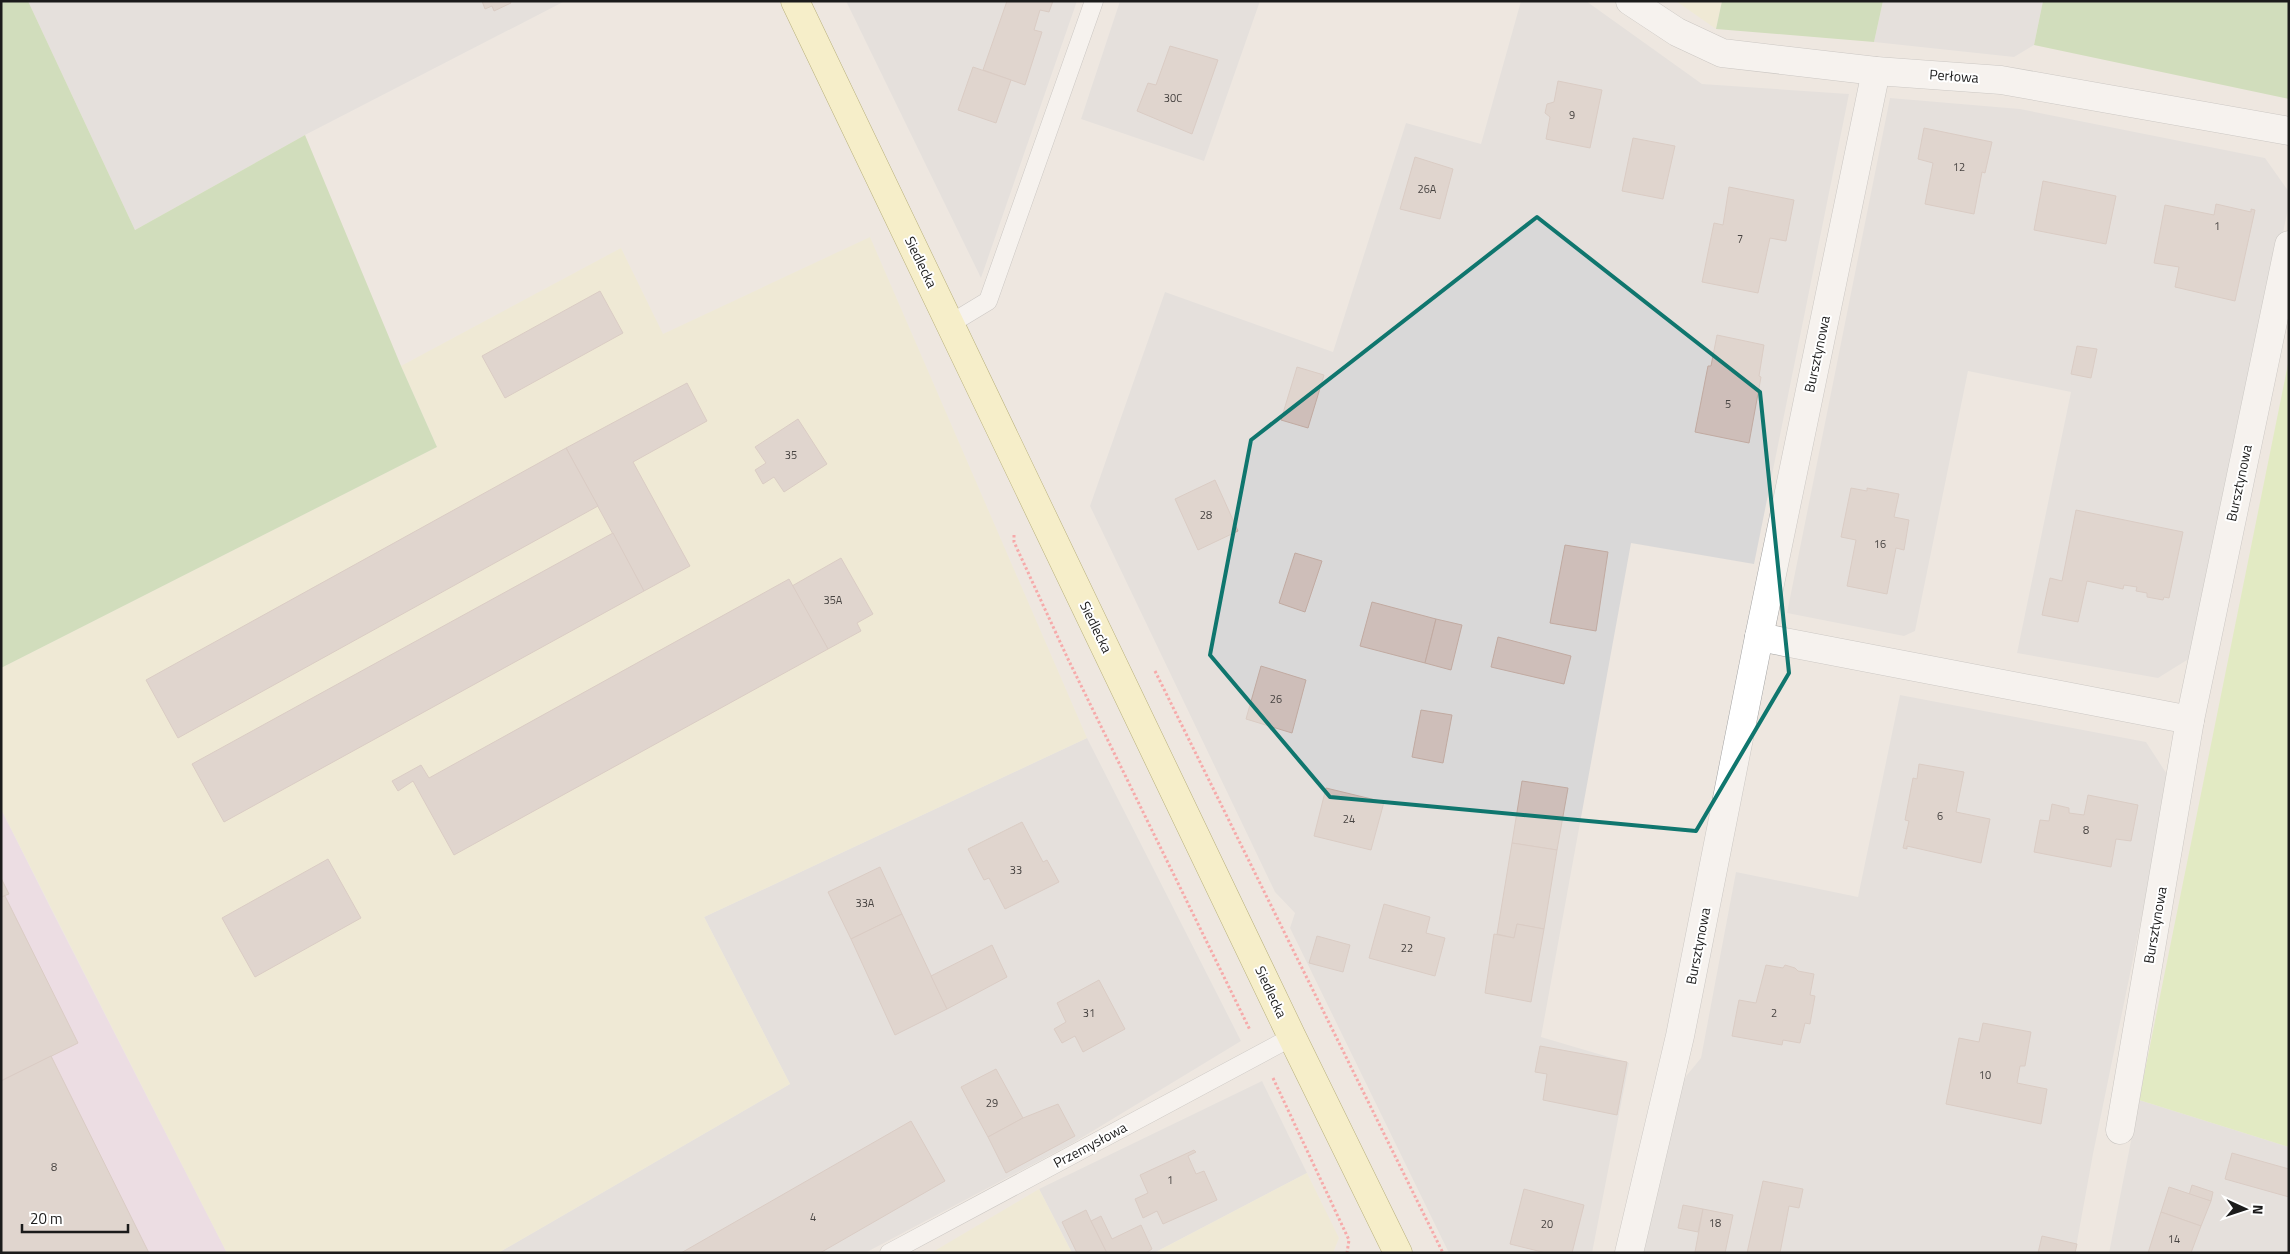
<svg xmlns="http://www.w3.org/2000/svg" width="2290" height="1254" font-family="'Titillium Web',sans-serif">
<rect width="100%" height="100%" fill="#eee7e0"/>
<g fill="#d9d8d8">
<path d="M 28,1 L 565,1 L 305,135 L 135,230 Z"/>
<path d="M 846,1 L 1077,1 L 981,278 Z"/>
<path d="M 1120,1 L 1260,1 L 1204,161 L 1081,119 Z"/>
<path d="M 1521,1 L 1586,1 L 1702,84 L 1849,94 L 1754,564 L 1631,543 L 1541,1037 L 1629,1063 L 1592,1253 L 1449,1253 L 1290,928 L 1295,913 L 1275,892 L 1090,506 L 1165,292 L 1333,352 L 1406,123 L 1481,144 Z"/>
<path d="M 1883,1 L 2043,1 L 2034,45 L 2014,57 L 1874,42 Z"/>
<path d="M 1890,98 L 2020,109 L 2265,158 L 2289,192 L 2289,204 L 2195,655 L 2158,678 L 2017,653 L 2071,392 L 1968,371 L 1915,631 L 1904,636 L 1787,613 Z"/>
<path d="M 1900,695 L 2146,742 L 2170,779 L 2093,1154 L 2075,1253 L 1640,1253 L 1671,1104 L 1687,1075 L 1701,1058 L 1736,872 L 1858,897 Z"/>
<path d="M 1087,738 L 1241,1041 L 1073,1143 L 865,1253 L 498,1253 L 790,1084 L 704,917 Z"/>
<path d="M 1262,1081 L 1307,1173 L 1154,1253 L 1072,1253 L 1039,1189 Z"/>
<path d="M 2139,1100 L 2289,1147 L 2289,1253 L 2109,1253 Z"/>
</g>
<path fill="#e8d1e7" d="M 1,809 L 51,909 L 227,1253 L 1,1253 Z"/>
<g fill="#efecc8">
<path d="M 1676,1 L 1722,1 L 1716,29 Z"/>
<path d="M 870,237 L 1087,738 L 704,917 L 790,1084 L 498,1253 L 227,1253 L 1,809 L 1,668 L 437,447 L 401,366 L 621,248 L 663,334 Z"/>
<path d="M 1307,1173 L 1339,1238 L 1333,1253 L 1154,1253 Z"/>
<path d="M 1039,1189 L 1072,1253 L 931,1253 Z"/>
</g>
<path fill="#d3eea0" d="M 2289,359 L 2289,1147 L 2139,1100 Z"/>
<g fill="#aed190">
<path d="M 1,1 L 28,1 L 135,230 L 305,135 L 401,366 L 437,447 L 1,668 Z"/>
<path d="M 1722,1 L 1883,1 L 1874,42 L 1716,29 Z"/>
<path d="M 2043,1 L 2289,1 L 2289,99 L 2034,45 Z"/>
</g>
<g fill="#cebeb9" stroke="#c1aaa1">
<path d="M 482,1 L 510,1 L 511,3 L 494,11 L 492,6 L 485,9 Z"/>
<path d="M 1007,1 L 1053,1 L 1049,12 L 1040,10 L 1034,30 L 1042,32 L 1025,85 L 983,70 Z"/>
<path d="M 1170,46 L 1218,60 L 1192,134 L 1137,111 L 1148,83 L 1156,85 Z"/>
<path d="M 973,67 L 1011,80 L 996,123 L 958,110 Z"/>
<path d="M 1558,81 L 1602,90 L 1590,148 L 1546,139 L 1550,117 L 1545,113 L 1547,104 L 1554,102 Z"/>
<path d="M 1924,128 L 1992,142 L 1985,173 L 1982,172 L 1974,214 L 1925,204 L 1933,163 L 1918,159 Z"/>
<path d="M 1633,138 L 1675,146 L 1663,199 L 1622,191 Z"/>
<path d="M 1415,157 L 1453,169 L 1440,219 L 1400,209 Z"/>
<path d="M 2043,181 L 2116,196 L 2106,244 L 2034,230 Z"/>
<path d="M 1729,187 L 1794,200 L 1786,241 L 1770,238 L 1758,293 L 1702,282 L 1714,223 L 1723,225 Z"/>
<path d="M 2216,204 L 2251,212 L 2251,209 L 2255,210 L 2235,301 L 2175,287 L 2179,267 L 2154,263 L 2165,205 L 2214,215 Z"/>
<path d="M 600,291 L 623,333 L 505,398 L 482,356 Z"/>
<path d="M 1717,335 L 1764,345 L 1759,376 L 1761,377 L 1749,443 L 1695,432 L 1708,366 L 1711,366 Z"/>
<path d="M 2077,346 L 2097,349 L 2091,378 L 2071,374 Z"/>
<path d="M 1297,367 L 1324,375 L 1308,428 L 1281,420 Z"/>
<path d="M 687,383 L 707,421 L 633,462 L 690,566 L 644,591 L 566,448 Z"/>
<path d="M 798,419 L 827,464 L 784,492 L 774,477 L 763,484 L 755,470 L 766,463 L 755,447 Z"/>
<path d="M 566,448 L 598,506 L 178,738 L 146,680 Z"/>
<path d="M 1215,480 L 1238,531 L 1198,550 L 1175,499 Z"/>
<path d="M 1851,488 L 1867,491 L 1867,488 L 1899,494 L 1894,517 L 1909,520 L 1904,550 L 1896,548 L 1887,594 L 1847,586 L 1856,540 L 1841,537 Z"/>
<path d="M 2076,510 L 2183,532 L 2169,598 L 2164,597 L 2163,600 L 2147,597 L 2147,593 L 2136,591 L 2137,587 L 2124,585 L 2123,589 L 2087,581 L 2078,622 L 2042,615 L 2050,578 L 2062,581 Z"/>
<path d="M 613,533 L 644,591 L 224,822 L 192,764 Z"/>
<path d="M 1565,545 L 1608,552 L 1596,631 L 1550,623 Z"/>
<path d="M 1295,553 L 1322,561 L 1305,612 L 1279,603 Z"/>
<path d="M 841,558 L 873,614 L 857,623 L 861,631 L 828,649 L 792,586 Z"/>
<path d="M 789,579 L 828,649 L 454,855 L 413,781 L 398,791 L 392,781 L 421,765 L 429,778 Z"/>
<path d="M 1372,602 L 1436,619 L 1425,663 L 1360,646 Z"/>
<path d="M 1436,619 L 1462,625 L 1451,670 L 1425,663 Z"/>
<path d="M 1498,637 L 1571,656 L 1564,684 L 1491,667 Z"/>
<path d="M 1261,666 L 1306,680 L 1292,733 L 1246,719 Z"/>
<path d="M 1421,710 L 1452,715 L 1443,763 L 1412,757 Z"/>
<path d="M 1919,764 L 1964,772 L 1956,812 L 1990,819 L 1981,863 L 1907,846 L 1907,849 L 1903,848 L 1909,821 L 1905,820 L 1913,778 L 1917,779 Z"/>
<path d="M 1522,781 L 1568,788 L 1557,850 L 1512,843 Z"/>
<path d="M 1326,788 L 1384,802 L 1371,850 L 1314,836 Z"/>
<path d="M 2088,795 L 2138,805 L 2131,841 L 2116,839 L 2111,867 L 2034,852 L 2040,820 L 2049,821 L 2052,804 L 2069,808 L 2069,813 L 2084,815 Z"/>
<path d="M 1022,822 L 1043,862 L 1047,860 L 1059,882 L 1005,909 L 989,878 L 984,880 L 968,849 Z"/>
<path d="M 1512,843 L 1557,850 L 1544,929 L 1517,924 L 1514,938 L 1497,934 Z"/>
<path d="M 328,859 L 361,918 L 255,977 L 222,918 Z"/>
<path d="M 880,867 L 902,914 L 851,939 L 828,892 Z"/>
<path d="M 1,878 L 9,894 L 1,897 Z"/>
<path d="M 5,896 L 78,1043 L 1,1081 L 1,897 Z"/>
<path d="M 1384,904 L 1430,917 L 1426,933 L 1445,938 L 1435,976 L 1369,958 Z"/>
<path d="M 902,914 L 947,1009 L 895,1035 L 851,939 Z"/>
<path d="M 1517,924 L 1544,929 L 1531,1002 L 1485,993 L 1494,934 L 1514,938 Z"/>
<path d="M 1317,936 L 1350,945 L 1343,972 L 1309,963 Z"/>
<path d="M 992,945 L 1007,977 L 947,1009 L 931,976 Z"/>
<path d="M 1766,965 L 1783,968 L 1785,965 L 1795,968 L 1798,971 L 1814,974 L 1810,995 L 1815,996 L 1810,1024 L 1805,1023 L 1800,1043 L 1783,1040 L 1782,1045 L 1732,1036 L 1739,1000 L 1756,1003 Z"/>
<path d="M 1099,980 L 1125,1029 L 1083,1052 L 1075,1036 L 1062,1043 L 1054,1029 L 1066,1022 L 1057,1003 Z"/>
<path d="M 1983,1023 L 2031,1032 L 2025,1066 L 2020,1066 L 2017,1083 L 2047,1089 L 2041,1124 L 1946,1104 L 1959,1038 L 1979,1042 Z"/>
<path d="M 1540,1046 L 1627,1062 L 1617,1115 L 1543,1100 L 1547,1074 L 1535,1072 Z"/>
<path d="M 51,1056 L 149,1253 L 1,1253 L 1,1081 Z"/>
<path d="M 996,1069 L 1023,1118 L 988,1137 L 961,1087 Z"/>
<path d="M 1058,1104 L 1075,1136 L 1006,1173 L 988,1137 L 1023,1118 Z"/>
<path d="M 911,1121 L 945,1181 L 820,1253 L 681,1253 Z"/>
<path d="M 1194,1150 L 1196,1152 L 1188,1156 L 1196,1174 L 1204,1171 L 1217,1200 L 1163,1224 L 1157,1211 L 1143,1218 L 1135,1199 L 1148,1193 L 1140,1175 Z"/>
<path d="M 2232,1153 L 2289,1169 L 2289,1197 L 2225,1179 Z"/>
<path d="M 1763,1181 L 1803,1189 L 1799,1208 L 1789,1206 L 1780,1253 L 1747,1253 Z"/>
<path d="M 2192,1185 L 2213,1192 L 2211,1201 L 2189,1195 Z"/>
<path d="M 2169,1187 L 2211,1201 L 2201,1226 L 2161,1212 Z"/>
<path d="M 1524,1189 L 1584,1205 L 1572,1253 L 1546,1253 L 1510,1244 Z"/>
<path d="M 1683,1205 L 1703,1209 L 1698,1232 L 1678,1228 Z"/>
<path d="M 1703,1209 L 1733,1215 L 1725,1253 L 1695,1252 Z"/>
<path d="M 1086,1210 L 1091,1221 L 1107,1253 L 1077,1253 L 1062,1222 Z"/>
<path d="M 2161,1212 L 2201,1226 L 2191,1253 L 2148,1253 Z"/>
<path d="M 1101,1216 L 1112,1239 L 1141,1225 L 1152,1249 L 1146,1253 L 1107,1253 L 1091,1221 Z"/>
<path d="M 2042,1236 L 2077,1244 L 2075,1253 L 2038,1253 Z"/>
</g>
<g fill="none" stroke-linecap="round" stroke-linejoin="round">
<defs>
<g id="lane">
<path d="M 950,324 L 988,301 L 1094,1"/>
<path d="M 889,1253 L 1292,1037"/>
</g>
<g id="street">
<path d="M 1630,1 L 1677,32 L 1722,53 L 1876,71 L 2001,80 L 2289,131"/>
<path d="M 1759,637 L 2190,720"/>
<path d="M 2120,1130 L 2190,720 L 2289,245"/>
<path d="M 1629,1253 L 1680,1036 L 1759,637 L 1876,71"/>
</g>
<path id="secondary" d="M 795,1 L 1292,1037 L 1398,1253"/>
</defs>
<use href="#lane" stroke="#a2a2a2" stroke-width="19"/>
<use href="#street" stroke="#a2a2a2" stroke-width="29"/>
<use href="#secondary" stroke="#756e00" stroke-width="29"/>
<g stroke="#ff6069" stroke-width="3" stroke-dasharray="2.5 2.5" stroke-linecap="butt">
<path d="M 1014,535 L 1014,542 L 1067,657 L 1250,1030"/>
<path d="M 1155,671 L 1443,1253"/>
<path d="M 1273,1078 L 1349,1240 L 1347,1253"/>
</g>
<use href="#lane" stroke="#fff" stroke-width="18"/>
<use href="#street" stroke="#fff" stroke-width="28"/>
<use href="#secondary" stroke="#fff5ad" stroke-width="28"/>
</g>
<path d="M0 0H2290V1254H0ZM 1537,217 L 1760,392 L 1789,673 L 1696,831 L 1330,797 L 1210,655 L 1251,440 Z" fill="#eee7e0" fill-opacity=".55" fill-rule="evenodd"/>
<path fill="none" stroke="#0f766e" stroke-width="4" stroke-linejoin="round" d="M 1537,217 L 1760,392 L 1789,673 L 1696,831 L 1330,797 L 1210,655 L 1251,440 Z"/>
<g text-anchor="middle" stroke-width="4" stroke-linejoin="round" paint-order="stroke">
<g font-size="11" fill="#484442">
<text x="1173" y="102">30C</text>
<text x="1572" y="119">9</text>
<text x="1959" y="171">12</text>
<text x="1427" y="193">26A</text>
<text x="2217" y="230">1</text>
<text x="1740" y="243">7</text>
<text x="1728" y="408">5</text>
<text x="791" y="459">35</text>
<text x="1206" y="519">28</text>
<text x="1880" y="548">16</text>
<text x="833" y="604">35A</text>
<text x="1276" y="703">26</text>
<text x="1940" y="820">6</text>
<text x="1349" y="823">24</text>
<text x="2086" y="834">8</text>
<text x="1016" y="874">33</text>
<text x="865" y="907">33A</text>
<text x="1407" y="952">22</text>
<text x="1089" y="1017">31</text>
<text x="1774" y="1017">2</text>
<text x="1985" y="1079">10</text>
<text x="992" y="1107">29</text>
<text x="54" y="1171">8</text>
<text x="1170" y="1184">1</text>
<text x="813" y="1221">4</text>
<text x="1715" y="1227">18</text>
<text x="1547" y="1228">20</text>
<text x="2174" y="1243">14</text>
</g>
<g font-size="14" fill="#1b1b1b" stroke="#fff">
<text transform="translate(1954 76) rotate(4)" y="5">Perłowa</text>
<text transform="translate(921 262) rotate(64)" y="5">Siedlecka</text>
<text transform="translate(1817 354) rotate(-78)" y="5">Bursztynowa</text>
<text transform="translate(2239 483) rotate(-78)" y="5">Bursztynowa</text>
<text transform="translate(1096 627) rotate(64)" y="5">Siedlecka</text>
<text transform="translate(2155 925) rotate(-80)" y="5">Bursztynowa</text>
<text transform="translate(1698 946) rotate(-79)" y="5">Bursztynowa</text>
<text transform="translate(1271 992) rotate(65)" y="5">Siedlecka</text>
<text transform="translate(1090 1145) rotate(-28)" y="5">Przemysłowa</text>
</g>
</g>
<rect width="2290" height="1254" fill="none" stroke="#1b1b1b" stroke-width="5"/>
<g transform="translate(2245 1209) rotate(93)" stroke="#ffffff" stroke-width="4" paint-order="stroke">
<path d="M0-4L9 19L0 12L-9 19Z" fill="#1b1b1b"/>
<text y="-8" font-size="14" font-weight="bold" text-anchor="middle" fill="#1b1b1b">N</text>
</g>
<path d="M22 1224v8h106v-8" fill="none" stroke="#1b1b1b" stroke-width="2.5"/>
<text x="30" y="1224" font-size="15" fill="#1b1b1b" stroke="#ffffff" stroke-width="4" paint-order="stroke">20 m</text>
</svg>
